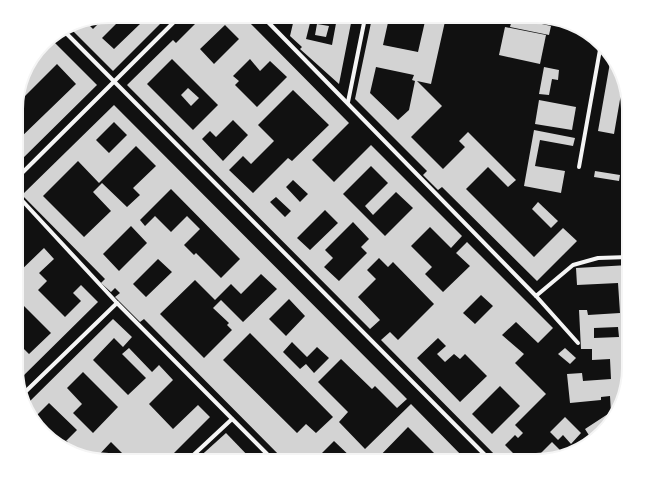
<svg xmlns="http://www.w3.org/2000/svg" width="645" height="477" font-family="Bitter,serif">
<rect width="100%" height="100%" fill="#111"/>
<g fill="#d3d3d3" fill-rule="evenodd">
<path d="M 513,16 L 523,16 L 523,20 L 551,26 L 549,35 L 510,27 Z"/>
<path d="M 426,17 L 446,17 L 431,84 L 417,81 L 442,106 L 411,137 L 443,169 L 465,147 L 459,141 L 468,132 L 516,180 L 508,187 L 488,167 L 466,189 L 534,257 L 563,228 L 577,241 L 537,281 L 442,187 L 438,190 L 423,175 L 427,171 L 355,99 L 372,18 L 389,18 L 383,45 L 418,52 ZM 376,67 L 414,75 L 412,80 L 415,81 L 409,110 L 398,120 L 370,93 Z"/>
<path d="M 337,18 L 352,18 L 339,84 L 300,49 L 302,47 L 290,36 L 294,19 L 311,19 L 306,39 L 332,45 Z"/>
<path d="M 246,19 L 349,123 L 312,160 L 334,182 L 371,145 L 462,236 L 451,248 L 430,227 L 411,246 L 432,267 L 425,274 L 443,292 L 470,266 L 456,253 L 467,242 L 553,328 L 538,343 L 516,322 L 502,335 L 524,354 L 515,363 L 546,394 L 515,425 L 523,433 L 518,438 L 515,435 L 505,445 L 521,461 L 501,461 L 381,340 L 390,332 L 398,340 L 434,304 L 393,262 L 388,267 L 379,258 L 367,270 L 376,279 L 358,297 L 380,320 L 370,329 L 127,85 L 173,40 L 176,43 L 199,20 ZM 225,25 L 239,39 L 214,64 L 200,49 ZM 172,59 L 218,105 L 193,130 L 147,84 ZM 250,59 L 260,71 L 270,61 L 287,77 L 257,107 L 235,85 L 239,81 L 233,76 ZM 293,90 L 329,125 L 292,161 L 288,158 L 253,193 L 229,170 L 243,156 L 251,164 L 274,141 L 258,125 ZM 233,120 L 248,135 L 223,161 L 202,139 L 210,131 L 216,137 ZM 371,166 L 388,183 L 365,206 L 373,215 L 396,192 L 413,208 L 385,236 L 343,194 ZM 293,180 L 308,194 L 300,202 L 286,187 ZM 276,197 L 291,211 L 285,217 L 270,202 ZM 325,210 L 338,223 L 310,250 L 297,238 ZM 353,222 L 369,239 L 361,247 L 367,253 L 339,281 L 324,267 L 333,258 L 325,250 ZM 481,295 L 493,306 L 475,324 L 463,313 ZM 438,338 L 446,346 L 437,354 L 445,362 L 454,354 L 460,359 L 465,354 L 487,376 L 460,402 L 417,358 ZM 500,386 L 520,406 L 492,434 L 472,414 Z"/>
<path d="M 136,20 L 164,20 L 113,71 L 69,27 L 79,21 L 85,21 L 93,29 L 101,21 L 119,21 L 102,38 L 114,49 L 140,24 Z"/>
<path d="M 317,24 L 329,26 L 326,37 L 315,35 Z"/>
<path d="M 505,27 L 546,35 L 540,64 L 499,55 Z"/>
<path d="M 50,38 L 97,85 L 17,164 L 17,141 L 76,84 L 57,64 L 20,101 L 17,98 L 26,70 L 39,57 L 36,53 Z"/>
<path d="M 611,57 L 619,68 L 624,89 L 622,88 L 614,134 L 598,131 Z"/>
<path d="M 544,67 L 559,70 L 558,80 L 552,79 L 549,95 L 539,94 Z"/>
<path d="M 188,88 L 199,98 L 191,106 L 181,95 Z"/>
<path d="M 539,100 L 576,107 L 572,130 L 535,124 Z"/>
<path d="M 114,105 L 407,399 L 397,408 L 375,386 L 372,389 L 341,359 L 318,382 L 348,412 L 339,422 L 365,449 L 411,404 L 467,461 L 438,461 L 440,459 L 408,427 L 375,461 L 355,461 L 334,441 L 314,461 L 285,461 L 144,319 L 140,322 L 115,297 L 120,293 L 115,288 L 111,292 L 101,283 L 105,279 L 22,195 ZM 114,122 L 127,135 L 109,153 L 96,140 ZM 136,146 L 156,166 L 133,188 L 140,195 L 127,207 L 102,183 L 93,192 L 111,211 L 84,237 L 43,196 L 78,161 L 99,183 ZM 171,189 L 240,259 L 221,278 L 196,253 L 194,255 L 184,245 L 200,229 L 187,216 L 171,232 L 155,216 L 145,226 L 140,220 ZM 131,226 L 147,243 L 119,271 L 103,254 ZM 158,259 L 172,272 L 146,297 L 133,284 ZM 261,274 L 277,289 L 243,322 L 221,300 L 213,308 L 229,323 L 227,325 L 232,330 L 204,358 L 160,314 L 195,280 L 215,300 L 231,284 L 241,294 ZM 289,299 L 305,316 L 286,336 L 269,319 ZM 250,333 L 333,417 L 316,433 L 306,424 L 297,433 L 223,360 ZM 292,342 L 307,357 L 317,347 L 329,358 L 314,373 L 306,364 L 300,369 L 283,352 Z"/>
<path d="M 534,130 L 575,138 L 573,146 L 540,140 L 535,166 L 565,171 L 561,193 L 524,186 Z"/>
<path d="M 595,171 L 620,175 L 619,181 L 594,177 Z"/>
<path d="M 538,202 L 558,221 L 551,228 L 532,209 Z"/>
<path d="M 44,248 L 54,259 L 39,273 L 47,281 L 38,290 L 65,317 L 81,301 L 73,293 L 81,285 L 98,302 L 18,381 L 16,364 L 20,361 L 16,358 L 16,341 L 29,354 L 51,333 L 16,298 L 16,275 Z"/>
<path d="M 629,265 L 629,374 L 606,429 L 592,440 L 585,429 L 611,412 L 610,396 L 601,397 L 601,400 L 570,403 L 567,374 L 582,373 L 583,381 L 611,379 L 610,359 L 592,360 L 592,349 L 581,349 L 579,310 L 587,310 L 588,315 L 620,313 L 618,283 L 577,285 L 576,268 ZM 618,327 L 619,337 L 594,338 L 594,328 Z"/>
<path d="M 113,319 L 132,337 L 123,347 L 114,338 L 93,360 L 128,395 L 146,378 L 122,354 L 129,348 L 152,372 L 159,365 L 173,380 L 149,404 L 173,429 L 198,405 L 210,417 L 166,461 L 130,461 L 111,442 L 96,458 L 65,445 L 68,442 L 66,441 L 77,430 L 49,403 L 33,419 L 26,409 L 25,406 ZM 83,372 L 118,407 L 93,433 L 73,413 L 82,404 L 67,388 Z"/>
<path d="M 565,348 L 576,358 L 570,364 L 558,354 Z"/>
<path d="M 565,417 L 581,433 L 571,444 L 563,435 L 558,440 L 550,432 Z"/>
<path d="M 226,433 L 253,461 L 195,461 Z"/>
<path d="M 552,442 L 564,454 L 536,461 L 521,461 L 528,454 L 534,460 Z"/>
</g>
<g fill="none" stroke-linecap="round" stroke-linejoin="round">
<g stroke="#f5f5f5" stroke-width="4">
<path d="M 265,19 L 536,296 L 573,265 L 598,258 L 629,257"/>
<path d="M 63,30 L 491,461"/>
<path d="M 348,102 L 365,18"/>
<path d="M 579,167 L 601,44"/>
<path d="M 17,178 L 176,20"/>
<path d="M 17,195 L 117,303 L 274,461"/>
<path d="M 536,296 L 578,343"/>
<path d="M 22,395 L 117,303"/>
<path d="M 187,461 L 232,419"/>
</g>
</g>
<path d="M0 0H645V477H0ZM109 23H536A86 86 0 0 1 622 109V368A86 86 0 0 1 536 454H109A86 86 0 0 1 23 368V109A86 86 0 0 1 109 23Z" fill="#fff" fill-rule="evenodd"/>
<path fill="none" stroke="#f5f5f5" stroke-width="2" d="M109 23H536A86 86 0 0 1 622 109V368A86 86 0 0 1 536 454H109A86 86 0 0 1 23 368V109A86 86 0 0 1 109 23Z"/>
</svg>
